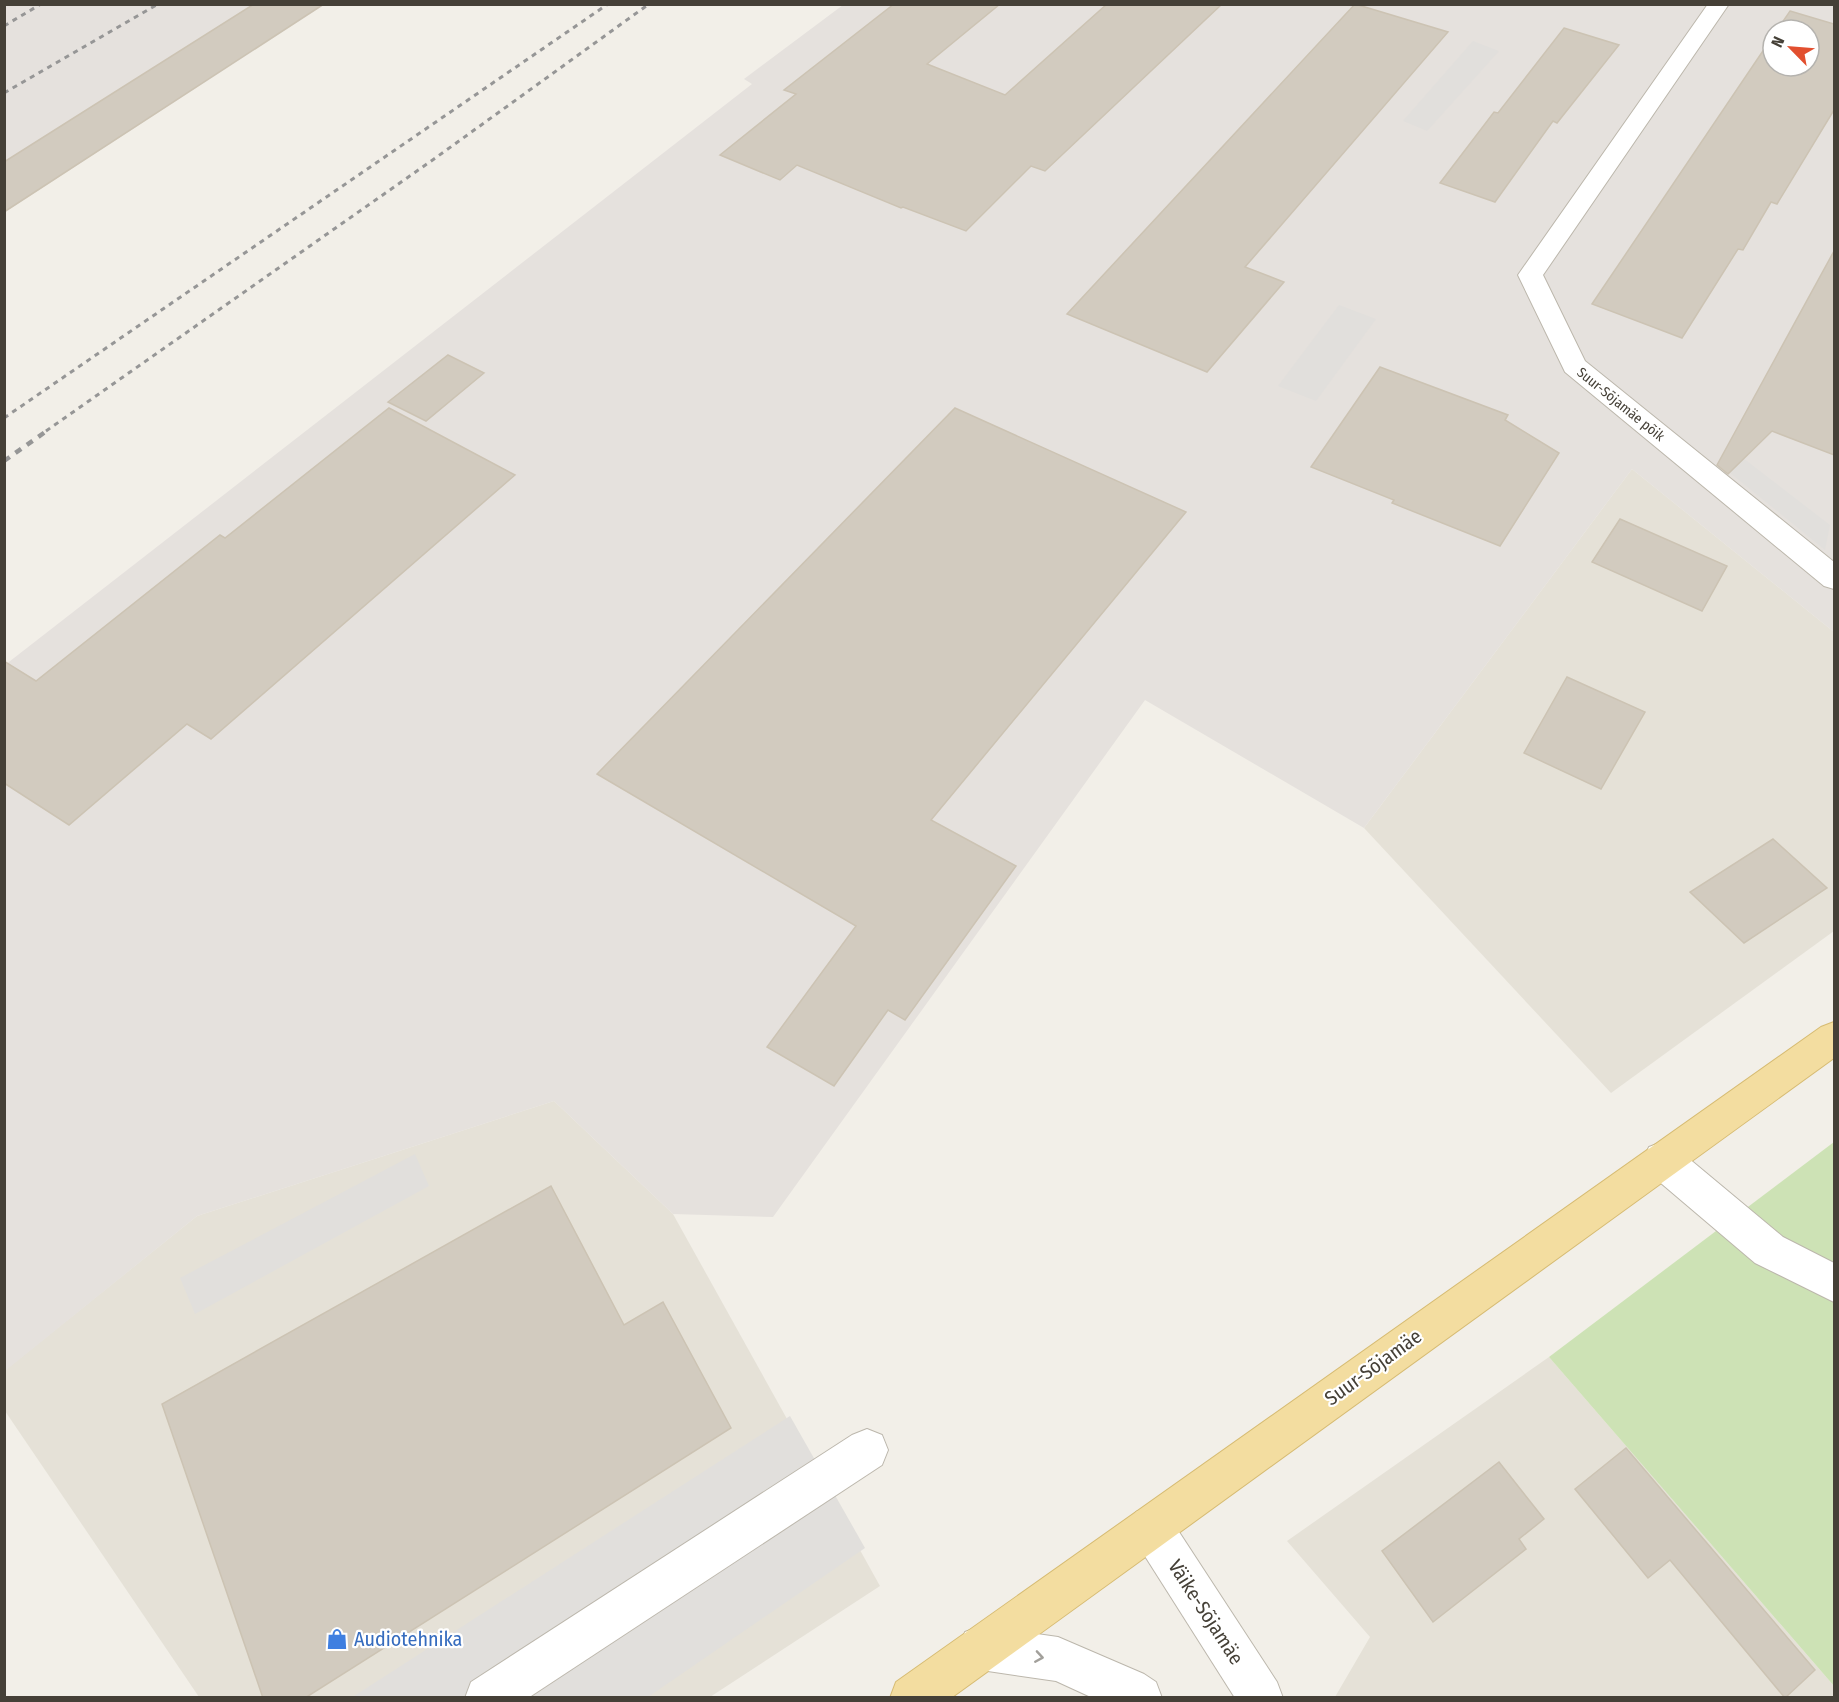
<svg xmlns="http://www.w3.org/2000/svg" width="1839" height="1702" font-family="'Fira Sans Condensed',sans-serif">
<rect width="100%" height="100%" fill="#f2efe8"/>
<g fill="#e5e1d7">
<path d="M 1632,469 L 1834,632 L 1834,931 L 1611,1093 L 1364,828 Z"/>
<path d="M 554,1101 L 673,1214 L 880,1586 L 710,1697 L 199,1697 L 5,1411 L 4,1371 L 197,1216 Z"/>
<path d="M 1549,1357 L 1834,1686 L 1834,1697 L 1335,1697 L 1370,1637 L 1287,1541 Z"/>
</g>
<g fill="#e5e1dd" fill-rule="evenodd">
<path d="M 5,5 L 324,5 L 5,212 Z"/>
<path d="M 843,5 L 1834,5 L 1834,632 L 1632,469 L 1364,828 L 1145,700 L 773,1217 L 673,1214 L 554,1101 L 197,1216 L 5,1371 L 5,665 L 752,84 L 744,79 ZM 1773,30 L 1809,30 L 1809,66 L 1773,66 Z"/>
</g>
<path fill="#cde2b5" d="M 1834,1142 L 1834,1686 L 1549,1357 Z"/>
<g fill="#e1dfdc">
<path d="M 1473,41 L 1499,51 L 1427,131 L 1403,121 Z"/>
<path d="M 1339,305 L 1376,319 L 1316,401 L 1278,386 Z"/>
<path d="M 1730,448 L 1830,525 L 1825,550 L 1724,468 Z"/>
<path d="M 415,1154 L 429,1186 L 195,1314 L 180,1278 Z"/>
<path d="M 790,1416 L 865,1548 L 648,1697 L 351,1698 Z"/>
</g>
<g fill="#d2cbbf" stroke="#ccc3b3" stroke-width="1.5">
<path d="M 254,4 L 324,4 L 4,212 L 4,162 Z"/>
<path d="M 894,4 L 1000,4 L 927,64 L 1005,95 L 1107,4 L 1222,4 L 1045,171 L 1031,166 L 966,231 L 903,207 L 901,208 L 797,165 L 780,180 L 720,155 L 796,94 L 784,90 Z"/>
<path d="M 1355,4 L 1448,32 L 1245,267 L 1284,282 L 1207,372 L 1067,314 Z"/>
<path d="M 1790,11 L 1834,24 L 1834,110 L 1777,204 L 1771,202 L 1743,250 L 1738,249 L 1682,338 L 1592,304 L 1773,36 L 1773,66 L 1809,66 L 1809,30 L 1777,30 Z"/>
<path d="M 1564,28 L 1619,45 L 1557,123 L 1553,121 L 1495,202 L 1440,183 L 1494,112 L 1498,113 Z"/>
<path d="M 1834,251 L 1834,455 L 1772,431 L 1728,474 L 1717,465 Z"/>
<path d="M 448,355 L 484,373 L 426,421 L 388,402 Z"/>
<path d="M 1380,367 L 1508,415 L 1505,420 L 1559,453 L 1500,546 L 1392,503 L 1394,500 L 1311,467 Z"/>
<path d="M 389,408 L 515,475 L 211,739 L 187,724 L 69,825 L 4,783 L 4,661 L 36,681 L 220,535 L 225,538 Z"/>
<path d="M 955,408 L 1186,512 L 931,820 L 1016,866 L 905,1020 L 888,1010 L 834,1086 L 767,1047 L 856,926 L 597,774 Z"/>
<path d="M 1620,519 L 1727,566 L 1702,611 L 1592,562 Z"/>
<path d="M 1567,677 L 1645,712 L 1601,789 L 1524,753 Z"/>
<path d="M 1773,839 L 1827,888 L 1744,943 L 1690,892 Z"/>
<path d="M 551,1186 L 624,1325 L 663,1302 L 731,1428 L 305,1698 L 263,1698 L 162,1404 Z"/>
<path d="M 1626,1448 L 1815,1670 L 1785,1698 L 1670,1560 L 1648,1578 L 1575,1489 Z"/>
<path d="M 1499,1462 L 1544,1519 L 1519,1539 L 1526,1549 L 1433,1622 L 1382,1551 Z"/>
</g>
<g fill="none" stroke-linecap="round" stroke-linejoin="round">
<defs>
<g id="minor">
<path d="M 1708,4 L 1729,4 L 1543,275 L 1585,361 L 1834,562 L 1834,589 L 1824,586 L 1565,372 L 1518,275 Z"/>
<path d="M 1662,1142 L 1675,1147 L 1783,1237 L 1834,1263 L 1834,1302 L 1755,1263 L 1649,1173 L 1643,1160 L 1649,1147 Z"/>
<path d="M 867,1429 L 882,1435 L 888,1450 L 882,1465 L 528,1698 L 465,1698 L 471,1682 L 852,1435 Z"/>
<path d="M 1151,1506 L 1166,1512 L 1277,1682 L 1283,1698 L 1235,1698 L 1136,1542 L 1130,1527 L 1136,1512 Z"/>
<path d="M 981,1626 L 1058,1637 L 1144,1674 L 1156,1682 L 1162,1698 L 1093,1698 L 1056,1681 L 981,1670 L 965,1664 L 959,1648 L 965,1632 Z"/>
</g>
<path id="major" d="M 1834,1022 L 1834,1058 L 951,1698 L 890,1698 L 896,1682 L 1821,1027 Z"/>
</defs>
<use href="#minor" stroke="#bcb7ac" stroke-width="2"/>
<use href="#major" stroke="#d6bb72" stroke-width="2"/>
<use href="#minor" fill="#fff" fill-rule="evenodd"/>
<use href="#major" fill="#f3dda0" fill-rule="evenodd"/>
<g stroke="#969696" stroke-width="3" stroke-dasharray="5 5" stroke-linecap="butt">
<path d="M 4,26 L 41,4"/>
<path d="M 4,93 L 158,4"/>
<path d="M 4,418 L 608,4"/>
<path d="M 46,431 L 434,159 L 649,4"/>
</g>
<path stroke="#969696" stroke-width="4.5" stroke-dasharray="7 7" stroke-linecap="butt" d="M 4,461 L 48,430"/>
</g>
<defs><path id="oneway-chevron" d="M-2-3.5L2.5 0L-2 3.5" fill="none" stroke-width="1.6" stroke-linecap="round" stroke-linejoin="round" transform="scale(1.5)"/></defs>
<use stroke="#a2a09b" href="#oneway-chevron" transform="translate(1039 1657) rotate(9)"/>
<defs>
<symbol id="shop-bare" viewBox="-9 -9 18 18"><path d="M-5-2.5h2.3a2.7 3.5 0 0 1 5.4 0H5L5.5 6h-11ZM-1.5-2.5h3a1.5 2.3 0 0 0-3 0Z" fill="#3f7fe0" stroke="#fff" stroke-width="2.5" paint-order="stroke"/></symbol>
</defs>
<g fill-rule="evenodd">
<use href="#shop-bare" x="322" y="1624" width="30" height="30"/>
</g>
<g text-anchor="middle" stroke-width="4.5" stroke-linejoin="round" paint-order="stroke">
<g font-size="14" fill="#454037" stroke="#fff">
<text transform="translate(1621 404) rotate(39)" y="5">Suur-Sõjamäe põik</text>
</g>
<g font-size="20" fill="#454037" stroke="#fff">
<text transform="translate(1373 1367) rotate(-36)" y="7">Suur-Sõjamäe</text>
<text transform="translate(1206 1612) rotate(57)" y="7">Väike-Sõjamäe</text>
</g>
<g font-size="20" fill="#366cbe" stroke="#fff" text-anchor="start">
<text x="354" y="1646">Audiotehnika</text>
</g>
</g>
<rect width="1839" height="1702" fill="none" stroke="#454037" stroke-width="12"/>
<g transform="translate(1791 48) rotate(295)"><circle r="28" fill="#ffffff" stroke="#b5b3af" stroke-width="1.5"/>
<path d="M0-4.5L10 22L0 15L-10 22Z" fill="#e24f2f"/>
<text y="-9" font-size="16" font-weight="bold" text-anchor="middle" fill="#454037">N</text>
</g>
</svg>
